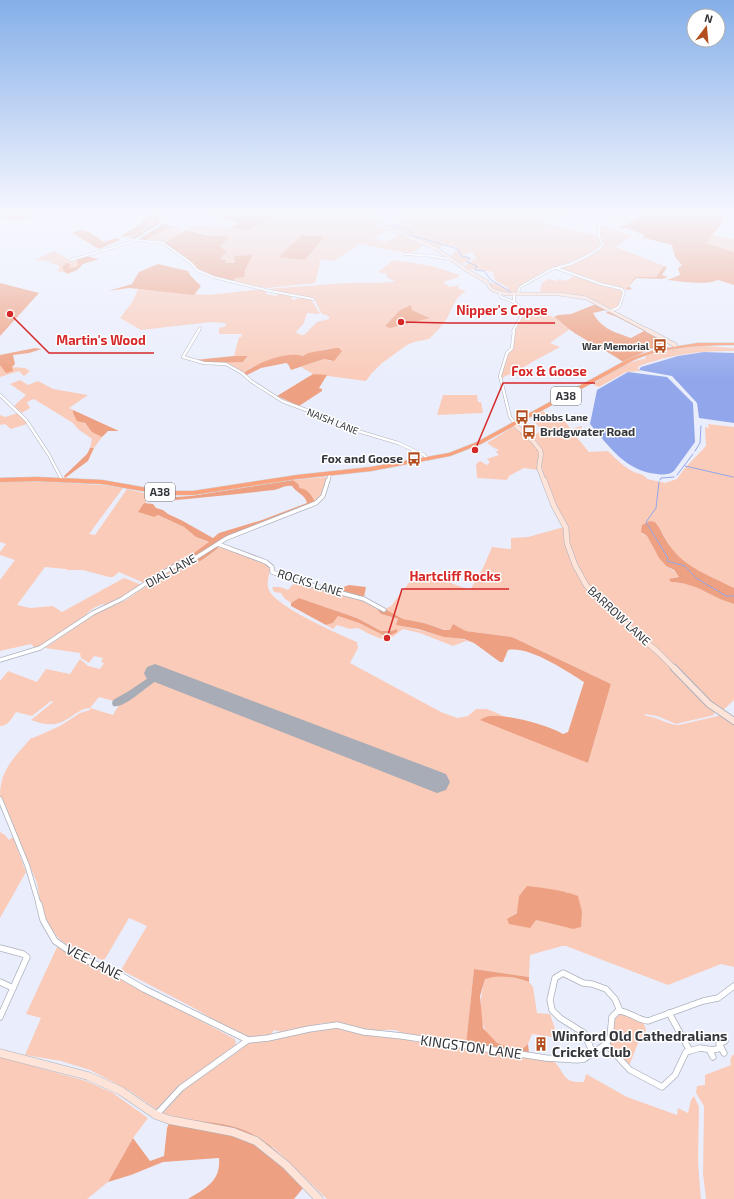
<svg xmlns="http://www.w3.org/2000/svg" width="734" height="1199" font-family="'Exo 2',sans-serif">
<rect width="100%" height="100%" fill="#eaeefc"/>
<g fill="#facbb9" fill-rule="evenodd">
<path d="M 295,211 C 307,211 351,208 360,212 C 371,217 378,225 389,229 L 373,238 L 385,242 L 401,234 L 426,244 L 410,254 L 360,244 L 334,261 L 319,259 L 320,264 L 315,283 L 267,288 L 233,282 L 235,278 L 245,270 L 253,255 L 234,257 L 235,263 L 225,263 L 226,261 L 220,259 L 227,250 L 220,246 L 228,239 L 217,235 L 186,230 L 192,225 L 249,230 L 272,218 Z"/>
<path d="M 393,211 L 523,211 L 536,221 L 525,211 L 567,211 L 568,213 L 539,222 L 598,236 L 603,244 L 598,249 L 583,257 L 547,270 L 521,285 L 516,293 C 504,293 495,293 488,283 L 496,283 C 500,285 504,287 508,290 L 508,288 L 496,281 L 493,276 L 494,272 L 476,269 L 466,269 L 464,266 L 476,258 L 472,252 L 463,255 L 471,258 L 468,262 L 461,264 L 450,256 L 454,255 L 452,254 L 456,250 L 456,247 L 444,245 L 439,249 L 407,234 L 407,233 L 390,227 L 414,218 L 402,222 L 397,220 L 405,217 Z"/>
<path d="M 601,225 L 632,236 L 616,247 L 664,266 L 656,277 L 635,277 L 626,290 L 596,282 L 559,268 C 573,262 596,257 605,244 C 599,240 600,233 599,227 Z"/>
<path d="M 172,226 L 178,227 L 183,232 L 165,243 L 146,240 Z"/>
<path d="M 712,235 L 734,239 L 734,252 L 706,243 Z"/>
<path d="M 54,251 L 70,260 L 51,261 L 35,260 Z"/>
<path d="M 76,259 L 78,265 L 76,267 L 68,268 L 67,263 L 63,266 L 63,270 L 66,273 L 57,271 L 60,266 L 48,262 Z"/>
<path d="M 394,260 L 432,266 L 460,275 L 456,278 L 443,282 L 449,287 L 460,285 L 457,288 L 466,291 C 453,299 453,309 446,320 C 441,327 435,333 429,339 L 414,342 L 407,345 L 382,363 L 371,374 L 366,381 L 313,374 L 301,367 L 324,359 L 331,361 L 339,348 L 327,349 L 303,356 L 299,355 L 274,359 L 252,367 L 244,373 L 224,362 L 243,362 L 248,357 L 234,356 L 239,337 L 241,337 L 242,334 L 219,334 L 219,328 L 226,326 L 225,323 L 211,322 L 141,330 L 120,318 L 133,301 L 138,289 L 208,295 L 264,289 L 266,290 L 266,294 L 276,296 L 279,293 L 269,289 C 296,287 324,284 352,283 C 366,282 381,284 395,281 L 386,277 L 388,274 L 378,272 ZM 288,294 L 314,299 L 322,314 L 329,316 L 329,319 L 317,322 L 304,335 L 301,335 L 296,332 L 304,323 L 307,313 L 320,314 L 311,299 L 301,297 L 294,300 L 291,298 L 292,295 ZM 411,305 L 412,310 L 429,317 L 385,326 L 400,310 Z"/>
<path d="M 575,275 L 622,290 L 623,292 L 618,307 C 607,313 600,301 590,299 C 577,297 550,297 540,291 L 542,283 L 548,279 L 556,281 L 559,279 L 566,281 Z"/>
<path d="M 521,308 C 536,310 560,317 570,329 L 550,343 L 560,347 L 534,361 L 514,373 L 505,376 L 502,379 L 501,375 L 507,354 L 513,347 L 515,330 L 523,317 Z"/>
<path d="M 702,346 L 734,348 L 734,351 C 698,351 673,354 639,366 L 638,369 L 640,371 L 626,372 L 601,386 L 623,373 L 599,387 L 594,385 L 594,383 C 609,375 628,360 645,359 L 646,356 C 664,349 683,347 702,346 Z"/>
<path d="M 0,365 L 12,369 L 12,367 L 25,368 L 30,371 L 24,376 L 19,371 L 0,377 Z"/>
<path d="M 20,380 L 28,385 L 38,381 L 53,389 L 88,395 L 69,408 L 73,410 L 73,413 C 83,421 90,431 102,437 L 94,448 L 90,448 L 92,439 L 78,429 L 73,423 L 34,399 L 27,402 L 30,408 L 22,413 L 14,406 L 26,395 L 10,384 Z"/>
<path d="M 443,395 L 477,395 L 478,402 L 481,402 L 483,413 L 437,415 Z"/>
<path d="M 543,411 L 548,415 L 551,414 L 558,419 L 563,419 L 571,429 L 582,426 L 582,431 L 574,434 L 589,452 L 608,451 C 616,459 624,467 634,472 C 639,474 644,474 647,479 L 665,483 L 677,479 L 684,469 L 706,446 L 705,427 L 709,428 L 708,424 L 734,427 L 734,588 C 714,578 691,570 675,553 C 667,543 663,532 655,522 L 642,534 L 647,536 C 652,545 657,556 664,564 C 670,570 673,568 679,577 L 673,578 L 671,582 C 698,583 710,596 734,604 L 734,700 L 722,711 L 710,702 L 596,594 L 586,581 L 579,569 L 569,542 L 569,527 L 558,509 L 543,472 C 538,456 550,453 532,437 L 542,430 L 531,418 Z"/>
<path d="M 18,413 L 27,424 L 11,429 L 5,424 L 0,425 L 0,415 L 5,417 Z"/>
<path d="M 513,427 C 520,431 539,446 540,455 C 540,460 537,464 538,470 L 524,468 L 509,476 L 507,480 L 477,478 L 476,464 L 480,461 L 487,465 L 490,462 L 487,459 L 499,455 L 496,452 L 499,449 L 496,449 L 487,443 Z"/>
<path d="M 326,477 L 328,478 L 323,494 L 315,502 L 293,480 Z"/>
<path d="M 32,481 L 102,485 L 123,488 L 89,534 L 95,535 L 127,489 L 148,494 L 146,503 L 144,503 L 139,512 L 154,517 L 158,515 L 184,527 L 196,537 L 210,543 L 189,559 L 167,568 L 144,583 L 119,572 L 113,577 L 109,577 L 83,570 L 67,570 L 66,569 L 45,567 L 17,605 L 30,608 L 53,606 L 62,612 L 124,578 L 142,585 L 106,606 L 103,604 C 94,607 88,611 83,619 L 36,649 L 31,644 L 0,651 L 0,580 L 15,560 L 0,555 L 0,552 L 6,544 L 0,542 L 0,482 Z"/>
<path d="M 564,527 L 580,579 L 657,652 L 714,711 L 714,715 L 676,724 L 657,716 L 644,714 L 646,716 C 658,717 668,725 679,725 L 722,715 L 734,724 L 734,967 L 721,964 L 668,985 L 566,946 L 562,946 L 530,955 L 529,977 L 474,969 L 466,1044 L 405,1034 L 395,1030 L 368,1030 L 341,1023 L 324,1023 L 282,1032 L 274,1030 L 271,1035 L 243,1037 L 192,1007 L 121,970 L 147,926 L 129,918 L 105,959 L 102,960 L 69,946 L 59,939 L 49,925 L 42,912 L 37,883 L 0,796 C 0,769 15,757 31,738 L 33,738 L 60,726 L 80,713 L 90,710 L 90,708 C 77,709 70,720 59,723 C 50,726 39,723 31,720 L 53,702 L 51,701 L 32,716 L 16,712 C 12,718 8,726 0,726 L 0,681 L 8,671 L 37,682 L 46,669 L 70,674 L 80,659 L 88,666 L 100,669 L 104,663 L 101,662 L 103,658 L 94,656 L 89,663 L 81,658 L 80,653 L 45,648 L 96,613 L 126,600 L 162,575 L 186,563 C 198,567 211,554 220,546 L 265,563 L 270,569 C 269,576 266,583 269,590 C 276,607 339,634 357,642 L 358,648 L 350,663 L 441,712 L 457,718 L 468,716 L 476,709 L 487,709 L 506,717 L 490,716 L 588,763 L 611,684 L 512,637 L 466,631 L 453,624 L 450,631 L 424,623 L 403,619 L 385,609 L 391,606 L 418,571 L 470,590 L 483,568 L 492,547 L 511,549 L 511,538 L 528,537 ZM 156,672 L 436,778 L 438,782 L 437,783 L 435,784 L 165,679 L 156,680 L 120,703 L 113,715 L 90,708 L 99,697 L 114,701 C 131,691 143,688 156,672 ZM 548,889 L 557,892 L 568,892 L 573,929 L 536,920 L 508,919 Z"/>
<path d="M 295,582 L 362,600 L 377,609 L 381,614 L 399,620 L 397,625 C 412,628 427,632 442,636 C 452,639 461,637 470,642 L 466,641 L 453,646 L 420,633 L 403,629 L 387,641 L 369,634 L 358,628 L 350,629 L 337,625 L 333,629 L 326,625 L 333,623 L 338,616 L 359,623 L 387,637 L 396,630 L 391,631 L 381,631 L 357,618 L 299,598 L 291,603 L 284,598 L 281,593 L 274,592 L 272,587 L 280,587 L 288,590 Z"/>
<path d="M 0,832 L 5,835 L 9,840 L 13,837 L 26,872 L 0,918 Z"/>
<path d="M 58,945 L 235,1039 L 236,1045 L 159,1108 L 156,1109 L 130,1091 L 90,1070 L 61,1061 L 25,1055 L 41,1018 L 26,1014 Z"/>
<path d="M 493,976 L 508,976 L 529,982 L 533,987 L 537,1013 L 550,1014 L 558,1038 L 532,1034 L 528,1044 L 522,1049 C 514,1048 505,1048 498,1044 C 476,1030 479,1000 485,979 Z"/>
<path d="M 623,1013 L 643,1022 L 646,1029 L 644,1036 L 640,1038 L 629,1066 L 610,1044 C 610,1033 611,1017 623,1013 Z"/>
<path d="M 334,1028 L 343,1028 L 423,1043 L 554,1061 C 566,1075 563,1083 584,1082 L 586,1074 L 627,1097 L 677,1115 L 678,1108 L 688,1113 L 691,1100 L 694,1096 L 699,1107 L 698,1163 L 701,1199 L 327,1199 L 274,1148 L 237,1128 L 182,1119 L 163,1113 L 184,1089 L 233,1055 L 249,1042 Z"/>
<path d="M 734,1054 L 734,1199 L 706,1199 L 703,1174 L 704,1106 L 696,1093 L 697,1086 L 705,1085 L 705,1075 L 731,1065 C 730,1060 730,1057 734,1054 Z"/>
<path d="M 0,1057 L 86,1081 L 113,1093 L 148,1118 L 133,1138 L 108,1182 L 87,1199 L 0,1199 Z"/>
</g>
<g fill="#eea182">
<path d="M 0,211 L 26,211 L 31,217 L 16,221 L 0,217 Z"/>
<path d="M 217,211 L 295,211 L 272,218 L 249,230 L 230,228 L 239,223 L 212,214 Z"/>
<path d="M 663,211 L 707,211 L 727,219 L 721,220 L 723,222 L 706,243 L 734,252 L 734,285 L 718,280 C 705,286 681,281 667,280 L 680,275 L 678,268 L 682,265 L 675,257 L 672,245 L 645,238 L 642,240 L 644,235 L 626,228 L 617,228 L 631,222 L 637,217 Z"/>
<path d="M 160,214 L 159,224 L 137,238 L 128,238 C 138,234 153,227 155,215 Z"/>
<path d="M 153,216 C 150,228 132,239 121,236 L 141,224 L 145,218 Z"/>
<path d="M 162,224 L 172,226 L 146,240 L 137,240 Z"/>
<path d="M 81,230 L 89,232 L 104,242 L 116,238 L 120,240 L 99,249 L 72,233 Z"/>
<path d="M 186,230 L 206,235 L 227,236 L 228,239 L 220,246 L 227,251 L 220,259 L 226,260 L 225,263 L 235,263 L 234,256 L 253,255 L 245,270 L 244,277 L 235,278 L 233,282 L 210,275 L 199,270 L 165,243 Z"/>
<path d="M 302,235 L 324,237 L 305,260 L 279,257 Z"/>
<path d="M 86,256 L 99,259 L 83,264 L 77,270 L 67,274 L 63,270 L 63,266 L 67,263 L 71,265 L 69,268 L 76,267 L 78,265 L 76,259 Z"/>
<path d="M 158,264 L 188,271 L 190,275 L 201,286 L 194,295 L 129,288 L 108,291 L 132,284 L 139,272 Z"/>
<path d="M 664,266 L 667,267 L 662,275 L 668,277 L 662,279 L 636,278 L 629,286 L 632,289 L 626,290 L 635,277 L 656,277 Z"/>
<path d="M 0,283 L 39,293 L 0,336 Z"/>
<path d="M 596,304 L 606,310 L 593,313 C 602,329 614,332 631,338 L 644,331 L 617,317 L 606,313 L 609,311 L 668,341 L 623,362 C 608,351 592,344 576,334 C 568,329 562,322 554,317 L 558,315 L 571,314 Z"/>
<path d="M 411,305 L 412,310 L 430,318 L 390,328 L 385,326 L 400,310 Z"/>
<path d="M 35,348 L 42,349 L 29,353 L 13,355 L 15,364 L 12,367 L 13,371 L 6,373 L 0,365 L 0,355 Z"/>
<path d="M 335,348 L 339,348 L 342,351 L 334,361 L 324,359 L 291,370 L 288,364 L 286,363 L 261,368 L 247,375 L 244,373 C 257,363 286,351 303,356 L 308,353 Z"/>
<path d="M 234,356 L 248,356 L 243,362 L 210,363 L 195,360 Z"/>
<path d="M 313,374 L 327,375 L 319,388 L 322,389 L 322,391 L 299,406 L 277,396 Z"/>
<path d="M 73,410 L 119,431 L 108,431 L 102,437 L 92,432 L 85,423 L 77,421 L 73,413 Z"/>
<path d="M 90,448 L 94,448 L 88,461 L 65,478 L 64,476 L 87,454 Z"/>
<path d="M 293,480 L 298,484 L 300,488 C 308,489 312,496 315,502 L 245,531 L 221,539 L 218,542 L 218,548 C 209,555 199,566 186,563 L 191,555 L 209,542 L 196,537 L 184,527 L 158,515 L 154,517 L 138,512 L 144,503 L 153,504 L 156,508 L 163,510 L 168,514 L 181,520 L 213,538 L 219,533 L 262,520 L 307,503 C 305,494 296,493 292,486 C 285,485 280,489 274,490 C 237,494 201,498 164,501 L 160,495 L 176,497 L 191,496 Z"/>
<path d="M 650,521 L 655,522 C 661,529 664,538 670,546 C 685,568 711,576 734,588 L 734,604 C 710,597 698,583 671,582 L 669,579 L 679,577 L 674,570 L 666,566 L 659,558 L 647,536 L 641,532 L 642,525 Z"/>
<path d="M 349,585 L 366,587 L 364,597 L 335,590 Z"/>
<path d="M 299,598 L 357,618 L 381,631 L 391,631 L 397,629 L 397,632 L 387,637 L 359,623 L 338,616 L 333,623 L 326,625 L 291,606 L 291,603 Z"/>
<path d="M 377,609 L 382,610 L 385,609 L 403,619 L 424,623 L 445,630 L 450,630 L 453,624 L 466,631 L 512,637 L 611,684 L 588,763 L 480,720 C 483,718 487,716 491,716 C 511,715 547,725 563,734 L 568,732 L 584,682 C 566,671 530,646 508,650 L 503,662 L 500,662 L 474,643 L 464,639 L 444,637 L 418,629 L 396,625 L 398,619 L 381,614 Z"/>
<path d="M 527,886 C 543,888 564,890 578,896 L 582,912 L 581,927 L 573,929 L 536,920 L 530,928 L 509,924 L 507,919 L 517,913 L 519,896 Z"/>
<path d="M 474,969 L 529,977 L 529,982 C 514,977 500,974 485,979 L 480,996 L 483,1028 L 497,1043 L 508,1047 L 522,1049 L 528,1044 L 529,1053 L 466,1044 Z"/>
<path d="M 172,1116 C 193,1122 217,1121 238,1128 C 268,1138 286,1161 308,1182 L 294,1199 L 188,1199 C 206,1188 221,1181 219,1158 L 163,1162 L 131,1175 L 108,1182 L 133,1138 L 150,1161 L 164,1156 L 167,1128 Z"/>
</g>
<g fill="#92a7eb">
<path d="M 704,352 L 734,353 L 734,423 L 699,418 L 697,403 L 672,376 L 639,370 L 641,367 L 678,356 Z"/>
<path d="M 628,372 L 667,377 L 693,403 L 695,442 L 674,471 C 669,475 663,475 657,474 C 625,471 609,446 590,424 L 597,390 Z"/>
</g>
<g fill="none" stroke-linecap="round" stroke-linejoin="round">
<g stroke="#92a7eb" stroke-width="1">
<path d="M 367,214 L 375,216 L 379,221"/>
<path d="M 386,226 L 394,225 L 413,232 L 410,235 L 458,249 L 461,256 L 470,258 L 467,262 L 477,266 L 475,270 L 484,271 L 491,280 L 511,292"/>
<path d="M 695,451 L 700,443 L 701,426"/>
<path d="M 685,466 L 733,477"/>
<path d="M 677,475 L 693,454"/>
<path d="M 660,480 L 661,478 L 674,477"/>
<path d="M 659,482 L 656,508 L 646,522 L 668,558 L 667,561 L 685,566 L 696,578 L 726,596 L 734,596"/>
</g>
<path fill="#a8acb6" fill-rule="evenodd" d="M 162,673 L 165,674 L 166,676 L 165,678 C 162,679 159,680 156,681 C 146,687 124,709 113,706 L 112,703 L 113,700 L 129,691 L 151,676 Z"/>
<path fill="#a8acb6" fill-rule="evenodd" d="M 155,664 L 446,774 L 450,782 L 446,790 L 437,793 L 147,679 L 144,673 L 147,667 Z"/>
<defs>
<g id="street-far4">
<path d="M 719,211 L 727,217 L 734,216"/>
<path d="M 135,240 L 163,243 L 191,263 L 197,270 L 213,277 L 270,291 L 313,299"/>
<path d="M 405,254 L 433,256 L 453,260"/>
<path d="M 71,260 L 132,242 L 161,224 L 162,219 L 160,211"/>
<path d="M 556,268 L 601,284 L 622,289 L 624,293 L 619,307 L 611,311"/>
<path d="M 499,292 L 501,297 L 514,302"/>
<path d="M 518,293 L 520,287 L 552,269 L 571,264 L 591,254 L 603,245 L 599,237 L 599,226 L 633,211"/>
<path d="M 198,331 L 200,328"/>
<path d="M 513,331 L 521,317 L 519,306 L 514,302 L 514,293"/>
</g>
<g id="street-far3">
<path d="M 199,330 L 183,357 L 204,363 L 226,364 L 242,373 L 251,381 L 282,401 L 325,417 L 351,429 L 398,443 L 424,455 L 428,459"/>
<path d="M 514,330 L 512,348 L 507,353 L 500,376 L 510,417 L 515,423"/>
<path d="M 0,395 L 26,420 L 49,455 L 62,480"/>
<path d="M 328,481 L 330,474"/>
</g>
<g id="street-far2">
<path d="M 218,544 L 266,562 L 272,567 L 272,572 L 296,581 L 364,599 L 384,610"/>
<path d="M 0,660 L 40,648 L 93,613 L 122,599 L 154,578 L 180,563 L 197,557 L 227,538 L 316,503 L 323,496 L 328,480"/>
</g>
<path id="street-far1" d="M 0,799 L 27,865 L 39,905"/>
<g id="street">
<path d="M 39,904 L 43,920 L 55,941 L 68,950 L 88,961 L 113,971 L 144,989 L 248,1040"/>
<path d="M 0,948 L 23,954 L 27,957 L 0,1017"/>
<path d="M 0,982 L 13,988"/>
<path d="M 669,1013 L 690,1051"/>
<path d="M 606,1044 L 630,1070 L 662,1087 L 675,1075 L 686,1052 L 700,1048 L 713,1050 L 721,1048"/>
<path d="M 710,1051 L 713,1057"/>
<path d="M 593,1053 L 584,1033 L 560,1018 L 552,1010 L 550,1000 L 555,978 L 563,973 L 583,983 L 592,984 L 606,989 L 615,999 L 620,1011"/>
<path d="M 724,1053 L 719,1044 L 725,1041"/>
<path d="M 156,1115 L 181,1088 L 248,1040 L 268,1038 L 309,1029 L 337,1025 L 364,1032 L 402,1036 L 546,1058 L 577,1060 L 584,1059 L 606,1044 L 610,1037 L 612,1017 L 618,1011 C 629,1011 637,1020 648,1021 L 703,1001 L 718,998 L 734,986"/>
</g>
<path id="secondary-far4" d="M 359,211 L 374,218 L 383,226 L 437,249 L 468,271 L 487,282 L 491,289 L 495,291 L 506,294 L 559,294 L 586,298 L 649,331"/>
<g id="secondary-far3">
<path d="M 647,330 L 675,345"/>
<path d="M 514,424 L 533,441 L 540,450 L 541,454 L 539,468 L 544,481"/>
</g>
<path id="secondary-far2" d="M 544,480 L 554,506 L 566,528 L 567,543 L 575,565 L 586,585 L 604,605 L 659,653 L 675,669"/>
<path id="secondary-far1" d="M 674,668 L 709,704 L 734,721"/>
<path id="secondary" d="M 0,1053 L 88,1076 L 121,1091 L 156,1115 L 170,1120 L 233,1132 L 256,1141 L 286,1165 L 319,1199"/>
<path id="highway" d="M 698,343 L 734,343 L 734,345 C 708,345 682,346 657,352 C 649,354 641,357 634,360 L 481,444 L 450,456 L 371,471 L 297,479 L 193,495 L 165,495 L 102,484 L 36,481 L 0,482 L 0,478 L 36,477 L 102,480 L 165,491 L 193,491 L 297,475 L 371,467 L 449,453 L 477,442 L 630,358 L 655,350 Z"/>
</defs>
<use href="#street-far4" stroke="#acb1bd" stroke-width="3"/>
<use href="#street-far3" stroke="#acb1bd" stroke-width="3.5"/>
<use href="#street-far2" stroke="#acb1bd" stroke-width="5"/>
<use href="#street-far1" stroke="#acb1bd" stroke-width="5.5"/>
<use href="#street" stroke="#acb1bd" stroke-width="7"/>
<use href="#secondary-far4" stroke="#acb1bd" stroke-width="4"/>
<use href="#secondary-far3" stroke="#acb1bd" stroke-width="5"/>
<use href="#secondary-far2" stroke="#acb1bd" stroke-width="6"/>
<use href="#secondary-far1" stroke="#acb1bd" stroke-width="8"/>
<use href="#secondary" stroke="#acb1bd" stroke-width="9"/>
<use href="#highway" stroke="#cecfd0" stroke-width="1"/>
<use href="#street-far4" stroke="#fff" stroke-width="2"/>
<use href="#street-far3" stroke="#fff" stroke-width="2.5"/>
<use href="#street-far2" stroke="#fff" stroke-width="3.5"/>
<use href="#street-far1" stroke="#fff" stroke-width="4"/>
<use href="#street" stroke="#fff" stroke-width="5.5"/>
<use href="#secondary-far4" stroke="#fee3d8" stroke-width="3"/>
<use href="#secondary-far3" stroke="#fee3d8" stroke-width="4"/>
<use href="#secondary-far2" stroke="#fee3d8" stroke-width="5"/>
<use href="#secondary-far1" stroke="#fee3d8" stroke-width="6"/>
<use href="#secondary" stroke="#fee3d8" stroke-width="8"/>
<use href="#highway" fill="#faa27e" fill-rule="evenodd"/>
</g>
<linearGradient id="sky" x2="0" y2="1"><stop stop-color="#85afe9"/><stop offset="0.56" stop-color="#f6f7fe"/><stop offset="1" stop-color="#f6f7fe" stop-opacity="0"/></linearGradient>
<rect width="734" height="379" fill="url(#sky)"/>
<defs>
<symbol id="bus-bare" viewBox="-9 -9 18 18"><path d="M-5-6H5V4H4V6H2V4H-2V6H-4V4H-5ZM-3.5-4V0h7V-4ZM-3.5 1.2v1.5H-2V1.2ZM2 1.2v1.5H3.5V1.2Z" fill="#b34e1f" stroke="#fff" stroke-width="2.5" paint-order="stroke"/></symbol>
<symbol id="building-bare" viewBox="-9 -9 18 18"><path d="M-4-6H4V6H1V3H-1V6H-4ZM-2.5-4.3h1.7v1.8h-1.7ZM.8-4.3h1.7v1.8H.8ZM-2.5-1h1.7V.8h-1.7ZM.8-1h1.7V.8H.8Z" fill="#b34e1f" stroke="#fff" stroke-width="2.5" paint-order="stroke"/></symbol>
</defs>
<g fill-rule="evenodd">
<use href="#bus-bare" x="650" y="336" width="20" height="20"/>
<use href="#bus-bare" x="512" y="407" width="20" height="20"/>
<use href="#bus-bare" x="519" y="422" width="20" height="20"/>
<use href="#bus-bare" x="404" y="449" width="20" height="20"/>
<use href="#building-bare" x="531" y="1034" width="20" height="20"/>
</g>
<g text-anchor="middle" stroke-width="3" stroke-linejoin="round" paint-order="stroke">
<g font-size="10" font-weight="bold" fill="#34363b" stroke="#fff" text-anchor="end">
<text x="649" y="350">War Memorial</text>
<text x="533" y="421" text-anchor="start">Hobbs Lane</text>
</g>
<g font-size="10" fill="#34363b" stroke="#fff">
<text transform="translate(333 421) rotate(22)" y="4">NAISH LANE</text>
</g>
<g fill="#fff" stroke="#717276" stroke-width="1">
<rect x="551" y="387" width="30" height="18" rx="3"/>
<rect x="145" y="483" width="30" height="18" rx="3"/>
</g>
<g font-size="11" font-weight="bold" fill="#34363b">
<text x="566" y="400">A38</text>
<text x="160" y="496">A38</text>
</g>
<g font-size="12" font-weight="bold" fill="#34363b" stroke="#fff" text-anchor="start">
<text x="540" y="436">Bridgwater Road</text>
<text x="403" y="463" text-anchor="end">Fox and Goose</text>
</g>
<g font-size="12" fill="#34363b" stroke="#fff">
<text transform="translate(171 571) rotate(-29)" y="4">DIAL LANE</text>
<text transform="translate(310 583) rotate(17)" y="4">ROCKS LANE</text>
<text transform="translate(619 616) rotate(43)" y="4">BARROW LANE</text>
</g>
<g font-size="14" fill="#34363b" stroke="#fff">
<text transform="translate(94 962) rotate(27)" y="5">VEE LANE</text>
<text transform="translate(471 1047) rotate(8)" y="5">KINGSTON LANE</text>
</g>
<g font-size="14" font-weight="bold" fill="#34363b" stroke="#fff" text-anchor="start">
<text x="552" y="1041">Winford Old Cathedralians<tspan x="552" dy="16">Cricket Club</tspan></text>
</g>
</g>
<path fill="none" stroke="#d62828" stroke-width="1.5" d="M401 322L448 323H555M10 314L49 353H154M475 450L503 383H595M387 638L402 589H509"/>
<g fill="#d62828" stroke="#fff" stroke-width="1.5">
<circle cx="401" cy="322" r="4"/>
<circle cx="10" cy="314" r="4"/>
<circle cx="475" cy="450" r="4"/>
<circle cx="387" cy="638" r="4"/>
</g>
<g font-size="13" text-anchor="middle" font-weight="bold" fill="#d62828" stroke="#fff" stroke-width="3" stroke-linejoin="round" paint-order="stroke">
<text x="502" y="315">Nipper's Copse</text>
<text x="101" y="345">Martin's Wood</text>
<text x="549" y="376">Fox &amp; Goose</text>
<text x="455" y="581">Hartcliff Rocks</text>
</g>
<g transform="translate(706 28) rotate(16)"><circle r="19" fill="#ffffff" stroke="#aeafb1"/>
<path d="M0-3L7 15L0 10L-7 15Z" fill="#b34e1f"/>
<text y="-6" font-size="11" font-weight="bold" text-anchor="middle" fill="#34363b">N</text>
</g>
</svg>
